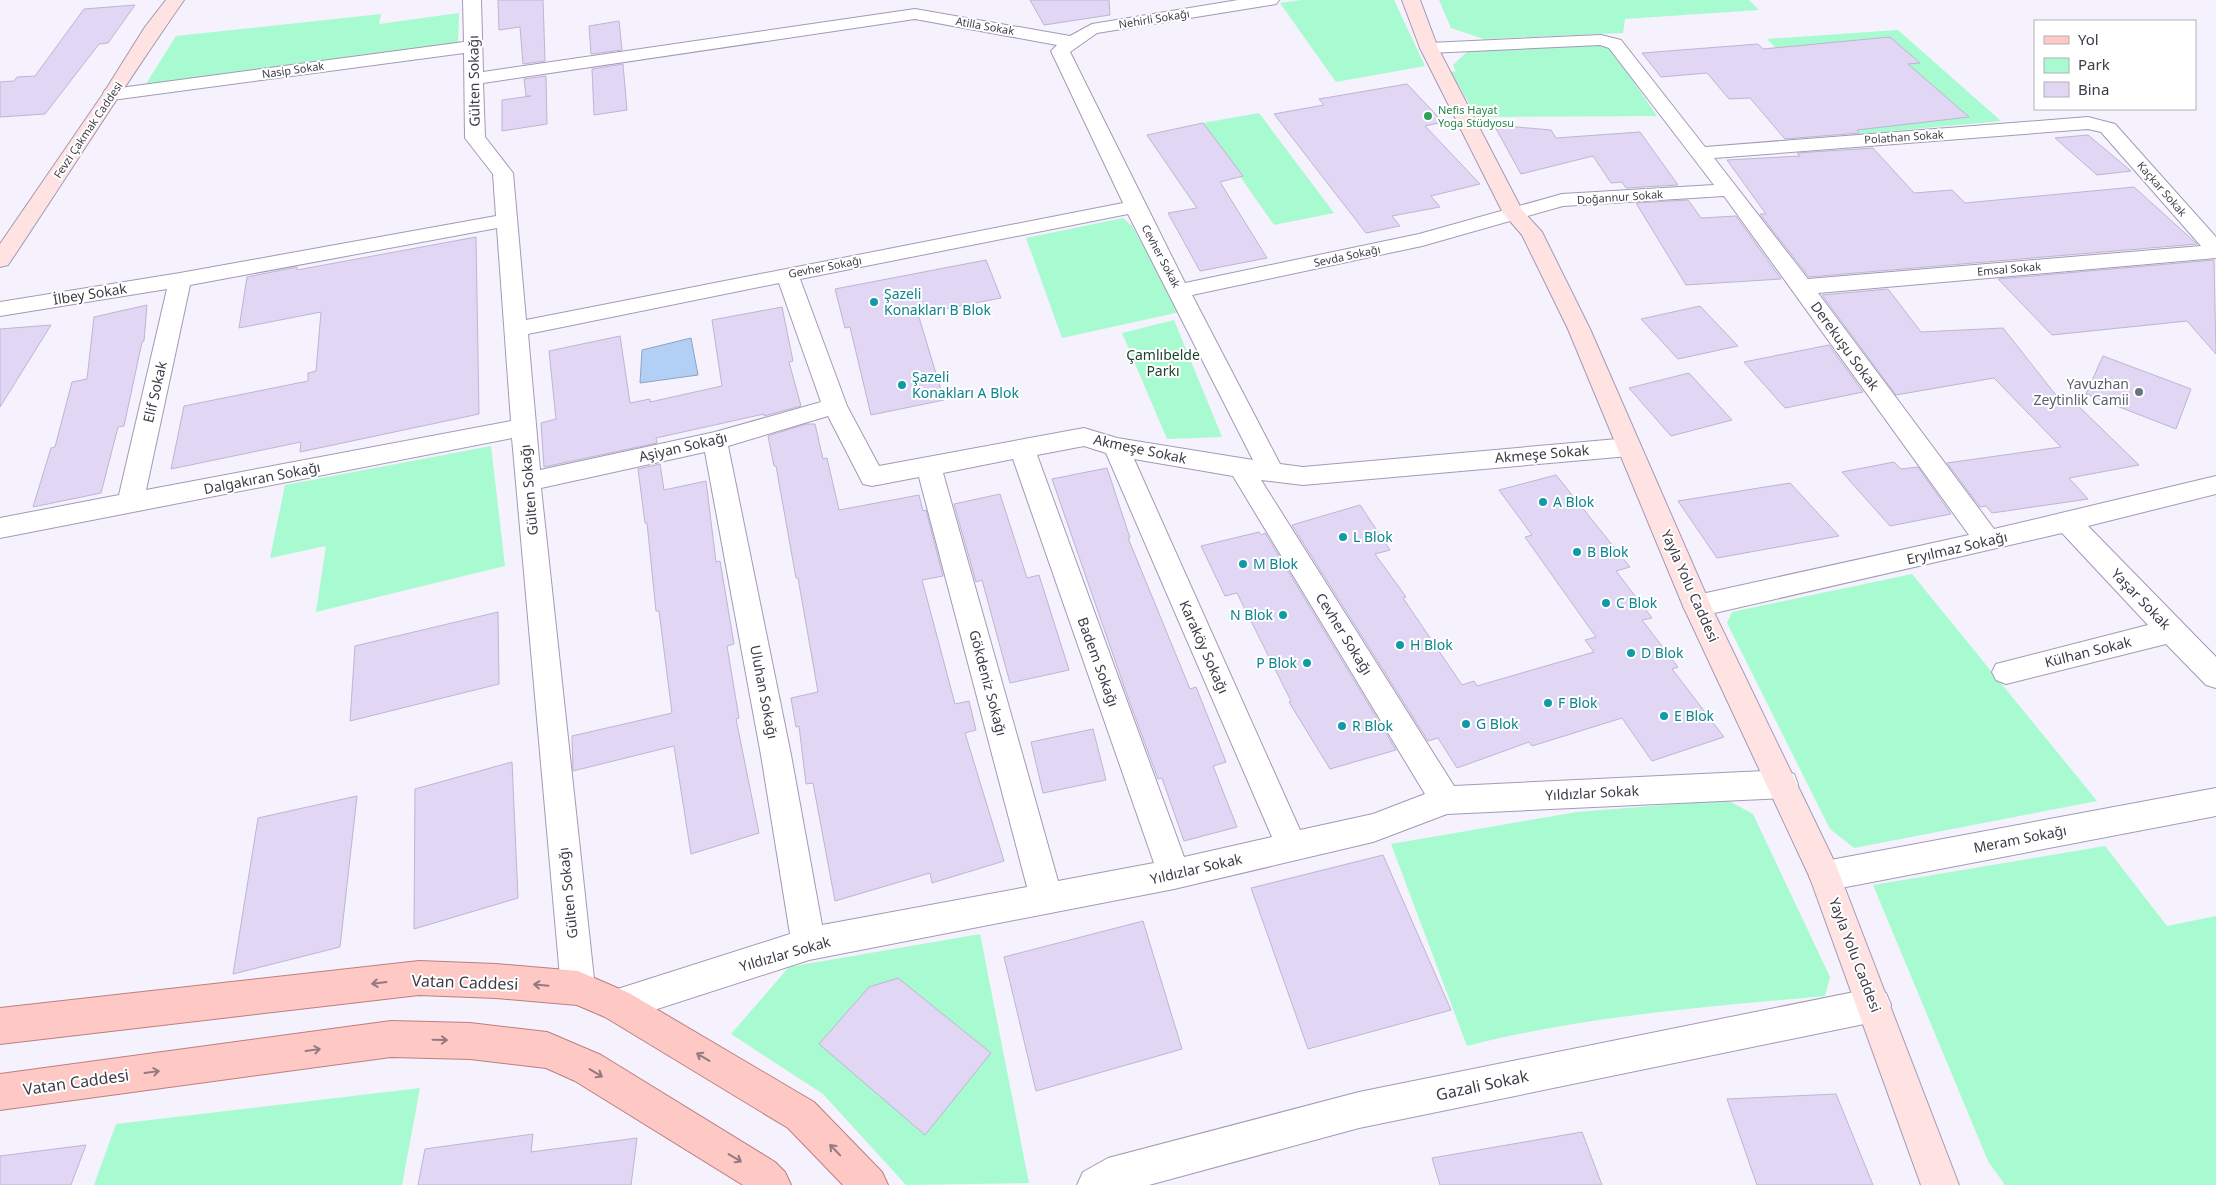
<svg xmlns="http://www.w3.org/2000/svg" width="2216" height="1185" font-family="'Noto Sans',sans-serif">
<rect width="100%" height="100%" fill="#f5f1fd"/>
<g fill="#a8fbd0">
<path d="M 1302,0 L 1394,0 L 1425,66 L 1336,82 L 1280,3 Z"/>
<path d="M 1439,0 L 1749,0 L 1759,10 L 1625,19 L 1623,33 L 1484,39 L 1451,28 Z"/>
<path d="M 459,13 L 458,45 L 144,87 L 176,36 L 381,14 L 379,24 Z"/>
<path d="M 1898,30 L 2001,121 L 1860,134 L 1767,39 Z"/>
<path d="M 1597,44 L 1613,51 L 1657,116 L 1477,117 L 1451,72 L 1456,71 L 1453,65 L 1469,50 Z"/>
<path d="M 1259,113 L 1334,213 L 1274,225 L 1203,123 Z"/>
<path d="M 1123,218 L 1132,226 L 1180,312 L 1062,338 L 1026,238 Z"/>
<path d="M 1174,320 L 1222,437 L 1167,439 L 1122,333 Z"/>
<path d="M 491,446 L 505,566 L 316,612 L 326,546 L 270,558 L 285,485 Z"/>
<path d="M 1912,574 L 2097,801 L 1854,848 L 1830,829 L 1727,623 L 1732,612 Z"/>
<path d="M 1727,800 L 1753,814 L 1830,977 L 1825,996 C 1705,1007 1584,1016 1467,1046 L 1391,844 L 1577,812 Z"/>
<path d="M 2105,846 L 2167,926 L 2216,916 L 2216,1185 L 2005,1185 L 1988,1161 L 1873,885 Z"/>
<path d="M 980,934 L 1029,1183 L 906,1185 L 823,1094 L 731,1034 L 789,967 Z"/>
<path d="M 420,1088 L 402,1185 L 94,1185 L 116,1124 Z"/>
</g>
<path fill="#b2cff5" stroke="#8fa3c0" d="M 691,338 L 698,375 L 640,383 L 642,350 Z"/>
<g fill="#e1d7f5" stroke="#beb5d2">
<path d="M 498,0 L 543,0 L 545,61 L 523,64 L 520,27 L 499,30 Z"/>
<path d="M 1030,0 L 1109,0 L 1110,15 L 1044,25 Z"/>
<path d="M 135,5 L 108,43 L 99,44 L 45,114 L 0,117 L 0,82 L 14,81 L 17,77 L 35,76 L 84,9 Z"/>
<path d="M 619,21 L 622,50 L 591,54 L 589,26 Z"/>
<path d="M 1890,37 L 1920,63 L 1908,64 L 1969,117 L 1857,130 L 1859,133 L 1785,139 L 1750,98 L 1729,99 L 1707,73 L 1661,77 L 1642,53 L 1758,44 L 1763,49 Z"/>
<path d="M 623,64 L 627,110 L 594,115 L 592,69 Z"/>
<path d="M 546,76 L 547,124 L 502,131 L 502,100 L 531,96 L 526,96 L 524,79 Z"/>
<path d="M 1407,84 L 1443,122 L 1425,126 L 1480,184 L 1431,196 L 1440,207 L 1392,216 L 1400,226 L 1366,233 L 1274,114 L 1324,105 L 1319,99 Z"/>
<path d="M 1203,123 L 1243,176 L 1220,182 L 1267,258 L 1200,271 L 1168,213 L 1197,208 L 1147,135 Z"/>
<path d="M 1494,125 L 1551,130 L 1556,138 L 1640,132 L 1678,185 L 1626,188 L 1622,182 L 1611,183 L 1593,156 L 1521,174 Z"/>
<path d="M 2088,135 L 2131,171 L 2097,175 L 2055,138 Z"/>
<path d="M 1873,148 L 1914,193 L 1952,190 L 1965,203 L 2134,187 L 2197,244 L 1809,277 L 1760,214 L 1766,214 L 1727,160 L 1800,156 L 1797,153 Z"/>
<path d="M 1688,200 L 1701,218 L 1736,216 L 1781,279 L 1686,285 L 1636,203 Z"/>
<path d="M 476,237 L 479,414 L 300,452 L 301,442 L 171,469 L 184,406 L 308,381 L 308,373 L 316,371 L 321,312 L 239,328 L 247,277 L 297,267 L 297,270 Z"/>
<path d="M 986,260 L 1001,298 L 918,314 L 944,400 L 871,415 L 850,327 L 845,328 L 835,289 Z"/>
<path d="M 2214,260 L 2216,354 L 2187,321 L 2052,335 L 1998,279 Z"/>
<path d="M 1888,289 L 1921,332 L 2003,328 L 2059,399 L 2069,397 L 2139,465 L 2069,478 L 2088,499 L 1992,513 L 1986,506 L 1980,507 L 1947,463 L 2061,447 L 1994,378 L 1896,395 L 1822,295 Z"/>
<path d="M 147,305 L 144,341 L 142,342 L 124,426 L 118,427 L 101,493 L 33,507 L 51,448 L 55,447 L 72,382 L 87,379 L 94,317 Z"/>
<path d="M 1700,306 L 1738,346 L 1678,359 L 1641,319 Z"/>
<path d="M 782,307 L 793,361 L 789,362 L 801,406 L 764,416 L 764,414 L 656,438 L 657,443 L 544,467 L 541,423 L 556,419 L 549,351 L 620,336 L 630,403 L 650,399 L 650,402 L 722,386 L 712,320 Z"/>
<path d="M 51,325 L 0,407 L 0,329 Z"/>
<path d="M 1829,345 L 1863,392 L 1785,408 L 1744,362 Z"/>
<path d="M 2103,356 L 2191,389 L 2176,429 L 2086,394 Z"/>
<path d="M 1689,373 L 1732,420 L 1671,436 L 1629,388 Z"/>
<path d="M 806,424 L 815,424 L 823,459 L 827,458 L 839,510 L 919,495 L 923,511 L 926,510 L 943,576 L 922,580 L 955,704 L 969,701 L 976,730 L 965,733 L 1004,861 L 932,883 L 930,873 L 835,901 L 813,783 L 806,784 L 799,726 L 796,727 L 791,698 L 818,692 L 798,578 L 796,578 L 776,466 L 774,466 L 768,436 Z"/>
<path d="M 1894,462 L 1901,469 L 1918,467 L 1951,514 L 1890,526 L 1842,472 Z"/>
<path d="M 660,464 L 664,490 L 706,481 L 716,562 L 720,561 L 734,644 L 727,646 L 739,718 L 736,719 L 759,833 L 691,854 L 674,746 L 573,771 L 572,736 L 672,713 L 659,611 L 656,611 L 647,523 L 645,523 L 638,469 Z"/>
<path d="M 1107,468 L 1130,538 L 1128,538 L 1190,689 L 1196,687 L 1226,762 L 1213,766 L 1237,827 L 1184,841 L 1162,778 L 1158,779 L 1126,692 L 1052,479 Z"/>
<path d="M 1556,475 L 1630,567 L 1616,571 L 1652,618 L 1642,620 L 1678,667 L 1672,669 L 1724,737 L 1652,761 L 1622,718 L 1532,746 L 1529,742 L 1457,768 L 1438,738 L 1428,741 L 1292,525 L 1360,505 L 1390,550 L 1375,554 L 1406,597 L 1403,598 L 1462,685 L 1474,681 L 1477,686 L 1594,652 L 1585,640 L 1596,637 L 1525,537 L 1532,535 L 1499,490 Z"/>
<path d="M 1790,483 L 1839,536 L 1717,558 L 1678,501 Z"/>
<path d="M 1000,494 L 1027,578 L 1039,575 L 1069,670 L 1010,683 L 982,580 L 976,582 L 954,504 Z"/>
<path d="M 1259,532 L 1261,535 L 1265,533 L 1396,750 L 1330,769 L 1289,702 L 1291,701 L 1237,593 L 1225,596 L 1201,546 Z"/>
<path d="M 498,612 L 499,684 L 350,721 L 355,646 Z"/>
<path d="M 1093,729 L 1106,780 L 1043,793 L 1031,742 Z"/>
<path d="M 512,762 L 518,898 L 414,929 L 415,789 Z"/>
<path d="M 357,796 L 340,947 L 233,974 L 258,818 Z"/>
<path d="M 1383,855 L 1451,1010 L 1308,1049 L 1251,888 Z"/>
<path d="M 1143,921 L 1182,1049 L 1036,1091 L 1004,957 Z"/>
<path d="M 898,978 L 991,1053 L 925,1135 L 819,1044 L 869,987 Z"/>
<path d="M 1836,1094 L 1873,1185 L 1757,1185 L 1727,1099 Z"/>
<path d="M 1582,1132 L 1602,1185 L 1440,1185 L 1432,1158 Z"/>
<path d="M 533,1134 L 531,1152 L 637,1138 L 631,1185 L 418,1185 L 425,1149 Z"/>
<path d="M 86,1145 L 71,1185 L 0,1185 L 0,1156 Z"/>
</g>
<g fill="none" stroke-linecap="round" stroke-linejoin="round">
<defs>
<g id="street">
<path d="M 463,0 L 481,0 L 483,72 L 915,9 L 1070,36 L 1092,24 L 1238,0 L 1279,0 L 1276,4 L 1270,5 L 1097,33 L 1070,52 L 1185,283 L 1419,234 L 1562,194 L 1714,185 L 1609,48 L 1600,45 L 1429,53 L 1423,52 L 1420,48 L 1423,44 L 1429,43 L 1601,35 L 1621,40 L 1705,147 L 2088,117 L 2115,124 L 2216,237 L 2216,258 L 1818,293 L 1994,529 L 2216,476 L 2216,494 L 2088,526 L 2216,657 L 2216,688 L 2206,685 L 2166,644 L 2006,684 L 1996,680 L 1992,672 L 1996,664 L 2148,625 L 2062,533 L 1697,617 L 1687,614 L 1683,606 L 1687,598 L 1697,595 L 1969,535 L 1724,196 L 1563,206 L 1422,246 L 1192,295 L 1280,464 L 1303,467 L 1629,438 L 1638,441 L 1641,447 L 1638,453 L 1629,456 L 1303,485 L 1261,480 L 1454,786 L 1783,770 L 1794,774 L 1798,784 L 1794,794 L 1783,798 L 1447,814 L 1373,842 L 1174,889 L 809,960 L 617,1022 L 605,1017 L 600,1005 L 605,993 L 790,934 L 761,755 L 705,452 L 541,488 L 595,988 L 590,1000 L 578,1005 L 566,1000 L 561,988 L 512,438 L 0,538 L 0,518 L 119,495 L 167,289 L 0,316 L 0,302 L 180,273 L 496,216 L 493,174 L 465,138 L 464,53 L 112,100 L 105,98 L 103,94 L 105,90 L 464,42 ZM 915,19 L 1057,45 L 1051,51 L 1123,203 L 526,320 L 513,173 L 485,137 L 483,83 ZM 2088,129 L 2101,132 L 2201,246 L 1808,279 L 1714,158 ZM 1128,214 L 1253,460 L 1117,438 L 1084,428 L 879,466 L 847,406 L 800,279 ZM 497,228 L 511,421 L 146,490 L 190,285 ZM 779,283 L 821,402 L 715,432 L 540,470 L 528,334 ZM 828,416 L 863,484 L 872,486 L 919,477 L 1027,887 L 822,925 L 791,755 L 728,446 ZM 1084,446 L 1106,453 L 1272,837 L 1184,857 L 1037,455 ZM 1013,459 L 1154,863 L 1058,881 L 943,473 ZM 1134,459 L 1233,476 L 1425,794 L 1373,814 L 1300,830 Z"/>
<path d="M 2216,788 L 2216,816 L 1825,891 L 1814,887 L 1809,876 L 1814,865 L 1825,861 Z"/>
<path d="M 1874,988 L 1886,993 L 1891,1005 L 1886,1017 L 1874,1022 L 1359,1128 L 1149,1185 L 1077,1185 L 1083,1172 L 1108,1158 L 1359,1092 Z"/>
</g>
<g id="secondary">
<path d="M 166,0 L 184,0 C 123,87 67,177 8,265 L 0,267 L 0,244 L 103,94 L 145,27 Z"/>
<path d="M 1402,0 L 1420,0 L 1438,48 L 1522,210 L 1542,232 L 1590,329 L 1711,606 L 1836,865 L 1959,1185 L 1921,1185 L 1810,878 L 1683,606 L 1568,329 L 1522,235 L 1503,213 L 1420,48 Z"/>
</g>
<g id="primary">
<path d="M 419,961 L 496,964 L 578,971 L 629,993 L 814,1102 L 882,1172 L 888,1185 L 843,1185 L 788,1128 L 605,1017 L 577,1005 L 496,998 L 419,995 L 0,1044 L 0,1008 Z"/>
<path d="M 391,1021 L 470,1023 L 547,1032 L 601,1055 L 775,1162 L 785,1172 L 791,1185 L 743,1185 L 575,1081 L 546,1068 L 470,1059 L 391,1057 L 0,1110 L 0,1074 Z"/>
</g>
</defs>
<use href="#street" stroke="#a39ab6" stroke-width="2"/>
<use href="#secondary" stroke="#a39ab6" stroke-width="2"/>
<use href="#primary" stroke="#bb7f7f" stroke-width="2"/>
<use href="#street" fill="#fff" fill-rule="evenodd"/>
<use href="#secondary" fill="#ffe3e2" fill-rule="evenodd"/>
<use href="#primary" fill="#fec8c5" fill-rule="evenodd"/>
</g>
<defs><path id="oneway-shaft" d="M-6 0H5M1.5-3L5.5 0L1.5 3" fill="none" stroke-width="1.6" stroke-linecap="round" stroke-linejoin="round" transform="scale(1.25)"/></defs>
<g stroke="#947a7f">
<use href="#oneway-shaft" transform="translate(379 983) rotate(173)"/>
<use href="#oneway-shaft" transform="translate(541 985) rotate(-175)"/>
<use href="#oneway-shaft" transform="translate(440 1040) rotate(1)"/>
<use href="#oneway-shaft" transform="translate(313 1050) rotate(-8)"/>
<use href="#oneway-shaft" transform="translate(703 1057) rotate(-149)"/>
<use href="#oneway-shaft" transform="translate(152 1072) rotate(-8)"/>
<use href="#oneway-shaft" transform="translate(596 1073) rotate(31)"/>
<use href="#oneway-shaft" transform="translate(835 1150) rotate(-134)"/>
<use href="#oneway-shaft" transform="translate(735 1158) rotate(31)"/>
</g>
<circle fill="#2e9e5b" stroke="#fff" stroke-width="2" cx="1428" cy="116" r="5"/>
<g fill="#0f9aa8" stroke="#fff" stroke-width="2">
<circle cx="874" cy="302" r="5"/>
<circle cx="902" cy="385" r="5"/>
<circle cx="1543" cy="502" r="5"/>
<circle cx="1343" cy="537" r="5"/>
<circle cx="1577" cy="552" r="5"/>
<circle cx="1243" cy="564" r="5"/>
<circle cx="1606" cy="603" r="5"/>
<circle cx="1283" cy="615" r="5"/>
<circle cx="1400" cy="645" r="5"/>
<circle cx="1631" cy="653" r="5"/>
<circle cx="1307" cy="663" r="5"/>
<circle cx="1548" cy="703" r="5"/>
<circle cx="1664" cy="716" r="5"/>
<circle cx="1466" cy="724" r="5"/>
<circle cx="1342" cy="726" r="5"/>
</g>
<circle fill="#6b7280" stroke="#fff" stroke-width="2" cx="2139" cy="392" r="5"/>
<g text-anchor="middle" stroke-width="4" stroke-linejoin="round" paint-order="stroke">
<g font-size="11" fill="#3e3b46" stroke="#fff">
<text transform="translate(1154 19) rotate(-9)" y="4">Nehirli Sokağı</text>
<text transform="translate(985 26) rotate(10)" y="4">Atilla Sokak</text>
<text transform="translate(293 70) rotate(-8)" y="4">Nasip Sokak</text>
<text transform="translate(88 130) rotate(-56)" y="4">Fevzi Çakmak Caddesi</text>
<text transform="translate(1904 137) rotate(-4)" y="4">Polathan Sokak</text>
<text transform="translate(2162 189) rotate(49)" y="4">Kaçkar Sokak</text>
<text transform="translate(1620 197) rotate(-4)" y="4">Doğannur Sokak</text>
<text transform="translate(1161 256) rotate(62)" y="4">Cevher Sokak</text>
<text transform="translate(1347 256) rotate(-12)" y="4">Sevda Sokağı</text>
<text transform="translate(825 267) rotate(-11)" y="4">Gevher Sokağı</text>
<text transform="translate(2009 269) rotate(-5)" y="4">Emsal Sokak</text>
</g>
<g font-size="11" fill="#27864d" stroke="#fff" text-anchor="start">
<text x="1438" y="114">Nefis Hayat<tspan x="1438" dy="13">Yoga Stüdyosu</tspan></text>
</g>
<g font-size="14" fill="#3e3b46" stroke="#fff">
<text transform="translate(474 81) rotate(-91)" y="5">Gülten Sokağı</text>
<text transform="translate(90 294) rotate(-9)" y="5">İlbey Sokak</text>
<text transform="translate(1845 346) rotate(54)" y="5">Derekuşu Sokak</text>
<text transform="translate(155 392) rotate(-77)" y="5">Elif Sokak</text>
<text transform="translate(683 447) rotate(-13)" y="5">Aşiyan Sokağı</text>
<text transform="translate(1140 449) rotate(12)" y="5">Akmeşe Sokak</text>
<text transform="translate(1542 454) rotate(-5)" y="5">Akmeşe Sokak</text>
<text transform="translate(262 478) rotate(-11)" y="5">Dalgakıran Sokağı</text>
<text transform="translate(529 490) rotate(-95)" y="5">Gülten Sokağı</text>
<text transform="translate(1957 548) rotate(-13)" y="5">Eryılmaz Sokağı</text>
<text transform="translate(1690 586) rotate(66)" y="5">Yayla Yolu Caddesi</text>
<text transform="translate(2141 599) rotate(46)" y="5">Yaşar Sokak</text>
<text transform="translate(1344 634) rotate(58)" y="5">Cevher Sokağı</text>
<text transform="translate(1204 647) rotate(66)" y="5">Karaköy Sokağı</text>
<text transform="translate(2088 652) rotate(-14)" y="5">Külhan Sokak</text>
<text transform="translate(1098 662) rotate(70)" y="5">Badem Sokağı</text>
<text transform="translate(988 683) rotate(75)" y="5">Gökdeniz Sokağı</text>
<text transform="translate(764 692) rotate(79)" y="5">Uluhan Sokağı</text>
<text transform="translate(1592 793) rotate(-3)" y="5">Yıldızlar Sokak</text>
<text transform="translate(2020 839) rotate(-11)" y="5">Meram Sokağı</text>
<text transform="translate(1196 869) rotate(-13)" y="5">Yıldızlar Sokak</text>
<text transform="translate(568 893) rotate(-96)" y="5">Gülten Sokağı</text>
<text transform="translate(785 954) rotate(-16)" y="5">Yıldızlar Sokak</text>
<text transform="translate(1855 955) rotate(69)" y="5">Yayla Yolu Caddesi</text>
</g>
<g font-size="14" fill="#0d838f" stroke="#fff" text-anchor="start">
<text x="884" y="299">Şazeli<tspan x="884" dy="16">Konakları B Blok</tspan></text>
<text x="912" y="382">Şazeli<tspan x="912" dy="16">Konakları A Blok</tspan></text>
<text x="1553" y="507">A Blok</text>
<text x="1353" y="542">L Blok</text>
<text x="1587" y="557">B Blok</text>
<text x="1253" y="569">M Blok</text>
<text x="1616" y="608">C Blok</text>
<text x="1273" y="620" text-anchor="end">N Blok</text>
<text x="1410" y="650">H Blok</text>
<text x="1641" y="658">D Blok</text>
<text x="1297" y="668" text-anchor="end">P Blok</text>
<text x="1558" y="708">F Blok</text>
<text x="1674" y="721">E Blok</text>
<text x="1476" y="729">G Blok</text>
<text x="1352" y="731">R Blok</text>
</g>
<g font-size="14" fill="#1b412f" stroke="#fff">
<text x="1163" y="360">Çamlıbelde<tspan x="1163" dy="16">Parkı</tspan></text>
</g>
<g font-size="14" fill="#5b616d" stroke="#fff" text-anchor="end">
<text x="2129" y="389">Yavuzhan<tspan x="2129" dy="16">Zeytinlik Camii</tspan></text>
</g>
<g font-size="16" fill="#3e3b46" stroke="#fff">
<text transform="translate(465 982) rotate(2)" y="6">Vatan Caddesi</text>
<text transform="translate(76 1082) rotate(-8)" y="6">Vatan Caddesi</text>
<text transform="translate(1482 1085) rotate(-12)" y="6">Gazali Sokak</text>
</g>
</g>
<rect x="2034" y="20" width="162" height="90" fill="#ffffff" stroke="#b2b1b5"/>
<rect x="2044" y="36" width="25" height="8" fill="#fec8c5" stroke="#b2b1b5"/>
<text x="2078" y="45" font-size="15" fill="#3e3b46">Yol</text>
<rect x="2044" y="58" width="25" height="15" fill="#a8fbd0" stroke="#b2b1b5"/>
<text x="2078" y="70" font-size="15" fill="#3e3b46">Park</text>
<rect x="2044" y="82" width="25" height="15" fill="#e1d7f5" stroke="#b2b1b5"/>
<text x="2078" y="95" font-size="15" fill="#3e3b46">Bina</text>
</svg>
